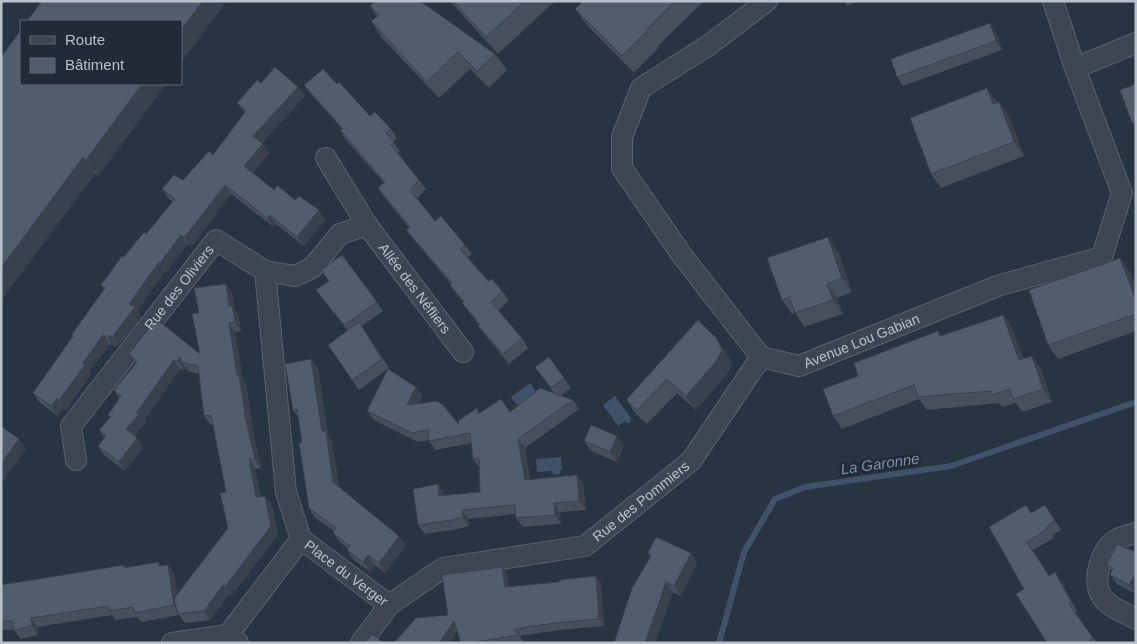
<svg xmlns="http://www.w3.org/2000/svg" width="1137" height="644" font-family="Arial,sans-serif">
<rect width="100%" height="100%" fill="#283441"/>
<g fill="#3f5269">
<path d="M 530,383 L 538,395 L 519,408 L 511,397 Z"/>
<path d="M 615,396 L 631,418 L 630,423 L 627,423 L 625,421 L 618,426 L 603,405 Z"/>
<path d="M 561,457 L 562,470 L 560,470 L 560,474 L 553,475 L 552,471 L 537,472 L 536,459 Z"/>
</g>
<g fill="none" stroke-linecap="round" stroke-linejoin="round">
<path stroke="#3f5269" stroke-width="6" d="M 719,643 L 744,552 L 775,499 L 805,487 L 951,466 L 1136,402"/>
<defs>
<g id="street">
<path id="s1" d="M 767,1 L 709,45 L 641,88 L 622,137 L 622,168 L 681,254 L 761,357 L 799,366 L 1000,285 L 1102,257 L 1122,193 L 1075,68"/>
<path d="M 1053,1 L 1075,68 L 1136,43"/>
<path d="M 326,158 L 367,225"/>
<path id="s2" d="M 265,271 L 295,276 L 312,268 L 340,234 L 367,225 L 463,352"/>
<path id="s3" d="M 76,460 L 71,426 L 216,240 L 265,271 L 286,492 L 301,539"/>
<path d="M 1136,533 C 1130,535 1123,536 1117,539 C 1101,549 1092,578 1101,595 C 1107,607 1125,613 1136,619"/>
<path d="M 172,643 L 228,635"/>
<path id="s4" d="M 238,643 L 228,635 L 301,539 L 389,605"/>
<path id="s5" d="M 361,643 L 389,605 L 443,568 L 585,546 L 691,461 L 761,357"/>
</g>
</defs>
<use href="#street" stroke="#5a636e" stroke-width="22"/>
<use href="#street" stroke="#3c4551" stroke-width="20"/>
</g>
<g fill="#46505d">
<path d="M 450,1 L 555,1 L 498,54 Z"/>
<path d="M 583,1 L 704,1 L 658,46 L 659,47 L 634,73 L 587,25 L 575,9 Z"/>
<path d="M 844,1 L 860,1 L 847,6 Z"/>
<path d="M 370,6 L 495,54 L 507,70 L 489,88 L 470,69 L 439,98 L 382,38 L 371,21 L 377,17 Z"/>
<path d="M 990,23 L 996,33 L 1002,50 L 903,86 L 897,77 Z"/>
<path d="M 261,83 L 298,87 L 305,96 L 262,143 L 269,153 L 253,173 L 274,190 L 295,200 L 325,220 L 304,246 L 276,224 L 274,227 L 231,194 L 191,247 L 187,244 L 167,272 L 165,271 L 137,311 L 141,317 L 118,346 L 116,345 L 114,347 L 110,344 L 89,372 L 91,374 L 66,410 L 64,408 L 57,416 L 39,402 L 33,393 L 73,336 L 72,334 L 104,289 L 101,285 L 124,257 L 146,234 L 173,202 L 169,199 L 162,189 L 183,180 L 213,155 L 245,113 L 237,103 Z"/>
<path d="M 21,84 L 166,84 L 98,176 L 95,174 L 1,300 Z"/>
<path d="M 337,84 L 370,116 L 391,129 L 397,138 L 393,142 L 400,151 L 398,153 L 426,189 L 417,198 L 435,221 L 465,245 L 472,254 L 468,257 L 488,281 L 502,291 L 509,300 L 498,311 L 522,338 L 528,348 L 509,364 L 485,335 L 478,326 L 479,325 L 469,312 L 462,303 L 463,302 L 456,294 L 450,285 L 451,284 L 413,239 L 406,230 L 409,228 L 384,197 L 378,188 L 384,183 L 346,140 L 340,130 L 342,129 L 311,94 L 304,85 Z"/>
<path d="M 1136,84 L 1136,127 L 1132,123 Z"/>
<path d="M 997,102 L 1009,116 L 1024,156 L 941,188 L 931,174 Z"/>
<path d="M 828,237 L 838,251 L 852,292 L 837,298 L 843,314 L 804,327 L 795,313 L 792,314 L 782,300 Z"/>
<path d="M 1130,272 L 1136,287 L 1136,331 L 1058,359 L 1048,345 Z"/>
<path d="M 316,290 L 377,302 L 383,311 L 362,326 L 389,368 L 359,390 L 328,345 L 348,331 Z"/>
<path d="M 232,293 L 234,309 L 238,314 L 241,331 L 235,332 L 243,381 L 246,384 L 252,421 L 251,421 L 261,468 L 255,469 L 261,497 L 272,505 L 278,535 L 231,596 L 229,594 L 210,620 L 185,623 L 179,615 L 141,622 L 137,617 L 115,620 L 112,615 L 37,627 L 38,635 L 21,639 L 14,630 L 1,630 L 1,585 L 124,565 L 126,567 L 162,566 L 168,565 L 174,574 L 177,594 L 228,528 L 226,492 L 213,425 L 211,425 L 204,416 L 199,374 L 188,371 L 186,367 L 184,370 L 180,369 L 145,419 L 146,422 L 134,436 L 143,447 L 125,471 L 104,455 L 98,446 L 104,438 L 99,430 L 110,418 L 108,415 L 119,398 L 114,390 L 136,363 L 129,354 L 200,354 L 199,313 Z"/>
<path d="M 1003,315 L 1012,327 L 1023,359 L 1032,356 L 1041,369 L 1052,402 L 1022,412 L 1016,403 L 1002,407 L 999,403 L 927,410 L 919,399 L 842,429 L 833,416 L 858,376 L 942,336 Z"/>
<path d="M 698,320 L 726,353 L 732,364 L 727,374 L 696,410 L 677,393 L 647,424 L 636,414 L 626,400 Z"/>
<path d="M 549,357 L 571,388 L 560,396 L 573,400 L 579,409 L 525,448 L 530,480 L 583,484 L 586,510 L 560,512 L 561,524 L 523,527 L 516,518 L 516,514 L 469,519 L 469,526 L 458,529 L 425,534 L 418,525 L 438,484 L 444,493 L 444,495 L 480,492 L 479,467 L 473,459 L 471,443 L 435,450 L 429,440 L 418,442 L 374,420 L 367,411 L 416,387 L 422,396 L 419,403 L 459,425 L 477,408 L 480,413 L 510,412 L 554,393 L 535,367 Z"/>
<path d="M 311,359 L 318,369 L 328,435 L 332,441 L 339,487 L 406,545 L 385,573 L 375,565 L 370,572 L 354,560 L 347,550 L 348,549 L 340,542 L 333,533 L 334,531 L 315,518 L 309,508 L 302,443 L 298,417 L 293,410 Z"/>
<path d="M 617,436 L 624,446 L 617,462 L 591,451 L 584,441 Z"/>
<path d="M 1031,513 L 1051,514 L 1061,530 L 1052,535 L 1054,538 L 1033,550 L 1049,576 L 1061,581 L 1077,611 L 1075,612 L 1097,643 L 1047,643 L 1024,589 L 989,527 Z"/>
<path d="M 1136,552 L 1136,594 L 1117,584 L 1110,575 L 1112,572 L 1107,564 Z"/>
<path d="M 648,553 L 691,553 L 697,563 L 681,596 L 673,592 L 655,643 L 650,557 Z"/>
<path d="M 507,574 L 509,587 L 559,582 L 596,576 L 601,583 L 604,626 L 559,630 L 520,636 L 524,643 L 461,643 L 457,631 L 449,643 L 448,615 Z"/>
</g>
<g fill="#39414c">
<path d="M 203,1 L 227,1 L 181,63 L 181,30 Z"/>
<path d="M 990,23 L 996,33 L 1002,50 L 996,41 Z"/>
<path d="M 142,84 L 166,84 L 98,176 L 86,160 Z"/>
<path d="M 298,87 L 305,96 L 260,146 L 253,136 Z"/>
<path d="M 987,88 L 997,102 L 993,104 Z"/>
<path d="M 999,102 L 1009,116 L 1024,156 L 1014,142 Z"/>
<path d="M 263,144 L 269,153 L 251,175 L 244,166 Z"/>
<path d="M 83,157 L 95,174 L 1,300 L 1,268 Z"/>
<path d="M 225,185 L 231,194 L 191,247 L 184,238 Z"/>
<path d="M 319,210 L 325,220 L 304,246 L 297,237 Z"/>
<path d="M 270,215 L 276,224 L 274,227 L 267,218 Z"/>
<path d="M 181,235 L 187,244 L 167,272 L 160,263 Z"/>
<path d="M 828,237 L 838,251 L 852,292 L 842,278 Z"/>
<path d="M 1120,258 L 1130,272 L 1136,287 L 1136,300 Z"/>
<path d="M 159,262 L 165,271 L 137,311 L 141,317 L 118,346 L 112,337 L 129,304 Z"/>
<path d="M 226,284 L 232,293 L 234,309 L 238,314 L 241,331 L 235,322 L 229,306 Z"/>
<path d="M 827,284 L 837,298 L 843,314 L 833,300 Z"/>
<path d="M 1003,315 L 1012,327 L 1028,373 L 1019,360 Z"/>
<path d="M 229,323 L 235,332 L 243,381 L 246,384 L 252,421 L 245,411 L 237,375 Z"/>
<path d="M 103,335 L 110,344 L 89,372 L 91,374 L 66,410 L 59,400 L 83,363 Z"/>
<path d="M 110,335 L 116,345 L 114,347 L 108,338 Z"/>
<path d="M 717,339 L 726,353 L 732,364 L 727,374 L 696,410 L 686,396 Z"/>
<path d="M 1032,356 L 1041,369 L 1052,402 L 1043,389 Z"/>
<path d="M 180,357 L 181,362 L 186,367 L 184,370 L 177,361 Z"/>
<path d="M 311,359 L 318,369 L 328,435 L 332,441 L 340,491 L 333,482 L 322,431 Z"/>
<path d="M 174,360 L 180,369 L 145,419 L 146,422 L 132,438 L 126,429 Z"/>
<path d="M 416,387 L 422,396 L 414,414 L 407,405 Z"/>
<path d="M 57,399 L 64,408 L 57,416 L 51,406 Z"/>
<path d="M 244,412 L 251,421 L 261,468 L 255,459 Z"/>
<path d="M 617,436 L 624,446 L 617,462 L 610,452 Z"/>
<path d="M 137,438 L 143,447 L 125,471 L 119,462 Z"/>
<path d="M 19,439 L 26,449 L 1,484 L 1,464 Z"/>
<path d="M 518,439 L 525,448 L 531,489 L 525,480 Z"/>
<path d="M 249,459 L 255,469 L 263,506 L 256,497 Z"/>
<path d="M 577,475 L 583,484 L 586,510 L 579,501 Z"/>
<path d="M 438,484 L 444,493 L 445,505 L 439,496 Z"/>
<path d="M 265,496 L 272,505 L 278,535 L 231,596 L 225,587 Z"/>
<path d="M 554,503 L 560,512 L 561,524 L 555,515 Z"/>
<path d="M 462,510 L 469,519 L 469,526 L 463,517 Z"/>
<path d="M 399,536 L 406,545 L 385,573 L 379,563 Z"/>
<path d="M 691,553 L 697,563 L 681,596 L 674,586 Z"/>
<path d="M 368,555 L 375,565 L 370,572 L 363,562 Z"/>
<path d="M 168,565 L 174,574 L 181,614 L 174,605 Z"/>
<path d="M 502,567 L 507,574 L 510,594 L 505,587 Z"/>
<path d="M 1055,572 L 1061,581 L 1077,611 L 1071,602 Z"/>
<path d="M 596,576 L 601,583 L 604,626 L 599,619 Z"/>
<path d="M 1134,576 L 1136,578 L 1136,593 L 1129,585 Z"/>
<path d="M 666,582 L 673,592 L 655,643 L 645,643 Z"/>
<path d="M 223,585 L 229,594 L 210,620 L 204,611 Z"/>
<path d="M 31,618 L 37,627 L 38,635 L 32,626 Z"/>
<path d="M 454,621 L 460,628 L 449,643 L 439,643 Z"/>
</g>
<g fill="#515d6c" stroke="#39414c">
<path d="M 42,1 L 203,1 L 181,30 L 181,21 L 27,21 Z"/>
<path d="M 375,1 L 420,1 L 495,54 L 477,71 L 458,52 L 427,82 L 371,21 L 379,15 L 370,6 Z"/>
<path d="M 453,1 L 525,1 L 486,37 Z"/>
<path d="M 583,1 L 675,1 L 646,30 L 647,31 L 622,56 L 575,9 Z"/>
<path d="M 990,23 L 996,41 L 897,77 L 891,59 Z"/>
<path d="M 21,30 L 21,84 L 142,84 L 86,160 L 83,157 L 1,268 L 1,57 Z"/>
<path d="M 275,67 L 298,87 L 253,136 L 263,144 L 244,166 L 274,190 L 277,185 L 295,200 L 299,196 L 319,210 L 297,237 L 270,215 L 267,218 L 225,185 L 184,238 L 181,235 L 160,263 L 159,262 L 129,304 L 135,307 L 112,337 L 110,335 L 108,338 L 103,335 L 83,363 L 85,365 L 59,400 L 57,399 L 51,406 L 33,393 L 73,336 L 72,334 L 105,288 L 101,285 L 122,256 L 124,257 L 144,232 L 146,234 L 175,199 L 162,189 L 174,175 L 183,180 L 209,151 L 213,155 L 246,111 L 237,103 L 257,80 L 261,83 Z"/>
<path d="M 323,69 L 337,84 L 339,82 L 370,116 L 375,112 L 391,129 L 386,133 L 394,142 L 391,145 L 419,180 L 410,190 L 435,221 L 441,216 L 465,245 L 460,249 L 488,281 L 492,279 L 502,291 L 491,302 L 522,338 L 503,354 L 478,326 L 480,324 L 462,303 L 464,301 L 450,285 L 452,283 L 406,230 L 410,227 L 378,188 L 385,182 L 340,130 L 343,129 L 304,85 Z"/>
<path d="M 1136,84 L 1136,122 L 1132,123 L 1120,90 Z"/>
<path d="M 987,88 L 993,104 L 999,102 L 1014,142 L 931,174 L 910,118 Z"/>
<path d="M 828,237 L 842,278 L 827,284 L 833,300 L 795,313 L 789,297 L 782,300 L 767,258 Z"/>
<path d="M 342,255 L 377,302 L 344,325 L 316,290 L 329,281 L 321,270 Z"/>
<path d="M 1120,258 L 1136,300 L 1136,314 L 1048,345 L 1029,290 Z"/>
<path d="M 226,284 L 229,306 L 232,305 L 235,322 L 229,323 L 237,375 L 239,375 L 245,411 L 244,412 L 255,459 L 249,459 L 256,497 L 265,496 L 271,526 L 225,587 L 223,585 L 204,611 L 178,614 L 174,599 L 228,528 L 220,493 L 226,492 L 211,415 L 204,416 L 198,366 L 181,362 L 180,357 L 177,361 L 174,360 L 136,413 L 140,413 L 126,429 L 137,438 L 119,462 L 98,446 L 106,436 L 99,430 L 111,417 L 108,415 L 121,396 L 114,390 L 137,362 L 129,354 L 154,322 L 157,324 L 159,321 L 200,354 L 192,314 L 199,313 L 194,288 Z"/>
<path d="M 1003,315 L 1019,360 L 1032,356 L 1043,389 L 1013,399 L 1010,389 L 993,395 L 991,391 L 918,397 L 914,385 L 833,416 L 823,389 L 858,376 L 854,363 L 938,331 L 940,336 Z"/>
<path d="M 698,320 L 717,339 L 722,350 L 717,360 L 686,396 L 667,379 L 637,410 L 626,400 Z"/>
<path d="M 359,322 L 382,359 L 352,380 L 328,345 Z"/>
<path d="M 549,357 L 564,378 L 551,388 L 535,367 Z"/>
<path d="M 311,359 L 322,431 L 326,431 L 333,482 L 399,536 L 379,563 L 368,555 L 363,562 L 347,550 L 350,546 L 333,533 L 336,528 L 309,508 L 299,443 L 302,443 L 297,409 L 293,410 L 285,364 Z"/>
<path d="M 388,369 L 416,387 L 407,405 L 437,401 L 443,405 L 459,425 L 458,421 L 477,408 L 478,414 L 501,399 L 510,412 L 540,388 L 573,400 L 518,439 L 525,480 L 577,475 L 579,501 L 554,503 L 555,515 L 516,518 L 515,505 L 462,510 L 463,517 L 452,520 L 418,525 L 413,489 L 438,484 L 439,496 L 480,492 L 479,458 L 473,459 L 470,433 L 429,441 L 428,430 L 412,433 L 367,411 Z"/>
<path d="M 591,425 L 617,436 L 610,452 L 584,441 Z"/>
<path d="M 1,426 L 19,439 L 1,464 Z"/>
<path d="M 1026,505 L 1031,513 L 1045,505 L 1055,521 L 1046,527 L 1047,529 L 1027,542 L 1049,576 L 1055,572 L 1071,602 L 1069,604 L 1093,638 L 1087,643 L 1047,643 L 1016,594 L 1024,589 L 989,527 Z"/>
<path d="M 656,537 L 691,553 L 674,586 L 666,582 L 645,643 L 614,643 L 632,588 L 651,556 L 648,553 Z"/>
<path d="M 1117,544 L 1136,552 L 1136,576 L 1134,576 L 1129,585 L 1110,575 L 1113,568 L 1107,564 Z"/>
<path d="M 159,562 L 159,566 L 168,565 L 174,605 L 135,613 L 133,607 L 109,611 L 108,606 L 31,618 L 32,626 L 14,630 L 13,621 L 1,621 L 1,585 L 124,565 L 124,568 Z"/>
<path d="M 502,567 L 505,587 L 559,582 L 559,580 L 596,576 L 599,619 L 554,623 L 515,629 L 519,635 L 469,643 L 461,643 L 454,621 L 439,643 L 394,643 L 416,618 L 448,615 L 442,575 Z"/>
<path d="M 372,634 L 384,643 L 365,643 Z"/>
</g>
<g text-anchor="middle" stroke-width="5" stroke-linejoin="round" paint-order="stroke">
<g font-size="14" fill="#b9c1cb" stroke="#212a36">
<text dy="5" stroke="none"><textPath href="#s3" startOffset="210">Rue des Oliviers</textPath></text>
<text dy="5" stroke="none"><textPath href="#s2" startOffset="201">Allée des Néfliers</textPath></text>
<text dy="5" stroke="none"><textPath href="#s1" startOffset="578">Avenue Lou Gabian</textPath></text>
<text dy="5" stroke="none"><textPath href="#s5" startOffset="328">Rue des Pommiers</textPath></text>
<text dy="5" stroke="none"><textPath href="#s4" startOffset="190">Place du Verger</textPath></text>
</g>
<g font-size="15" font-style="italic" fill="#7b92ac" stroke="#212a36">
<text transform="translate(880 464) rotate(-8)" y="5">La Garonne</text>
</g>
</g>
<rect width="1137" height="644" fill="none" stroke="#b9c1cb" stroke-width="5"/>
<rect x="20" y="20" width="162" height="65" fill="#212a36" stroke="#5e6672"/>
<rect x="30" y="36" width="25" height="8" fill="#3c4551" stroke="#5e6672"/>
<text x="65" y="45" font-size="15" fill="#b9c1cb">Route</text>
<rect x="30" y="58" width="25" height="15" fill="#515d6c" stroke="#5e6672"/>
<text x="65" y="70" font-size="15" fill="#b9c1cb">Bâtiment</text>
</svg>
